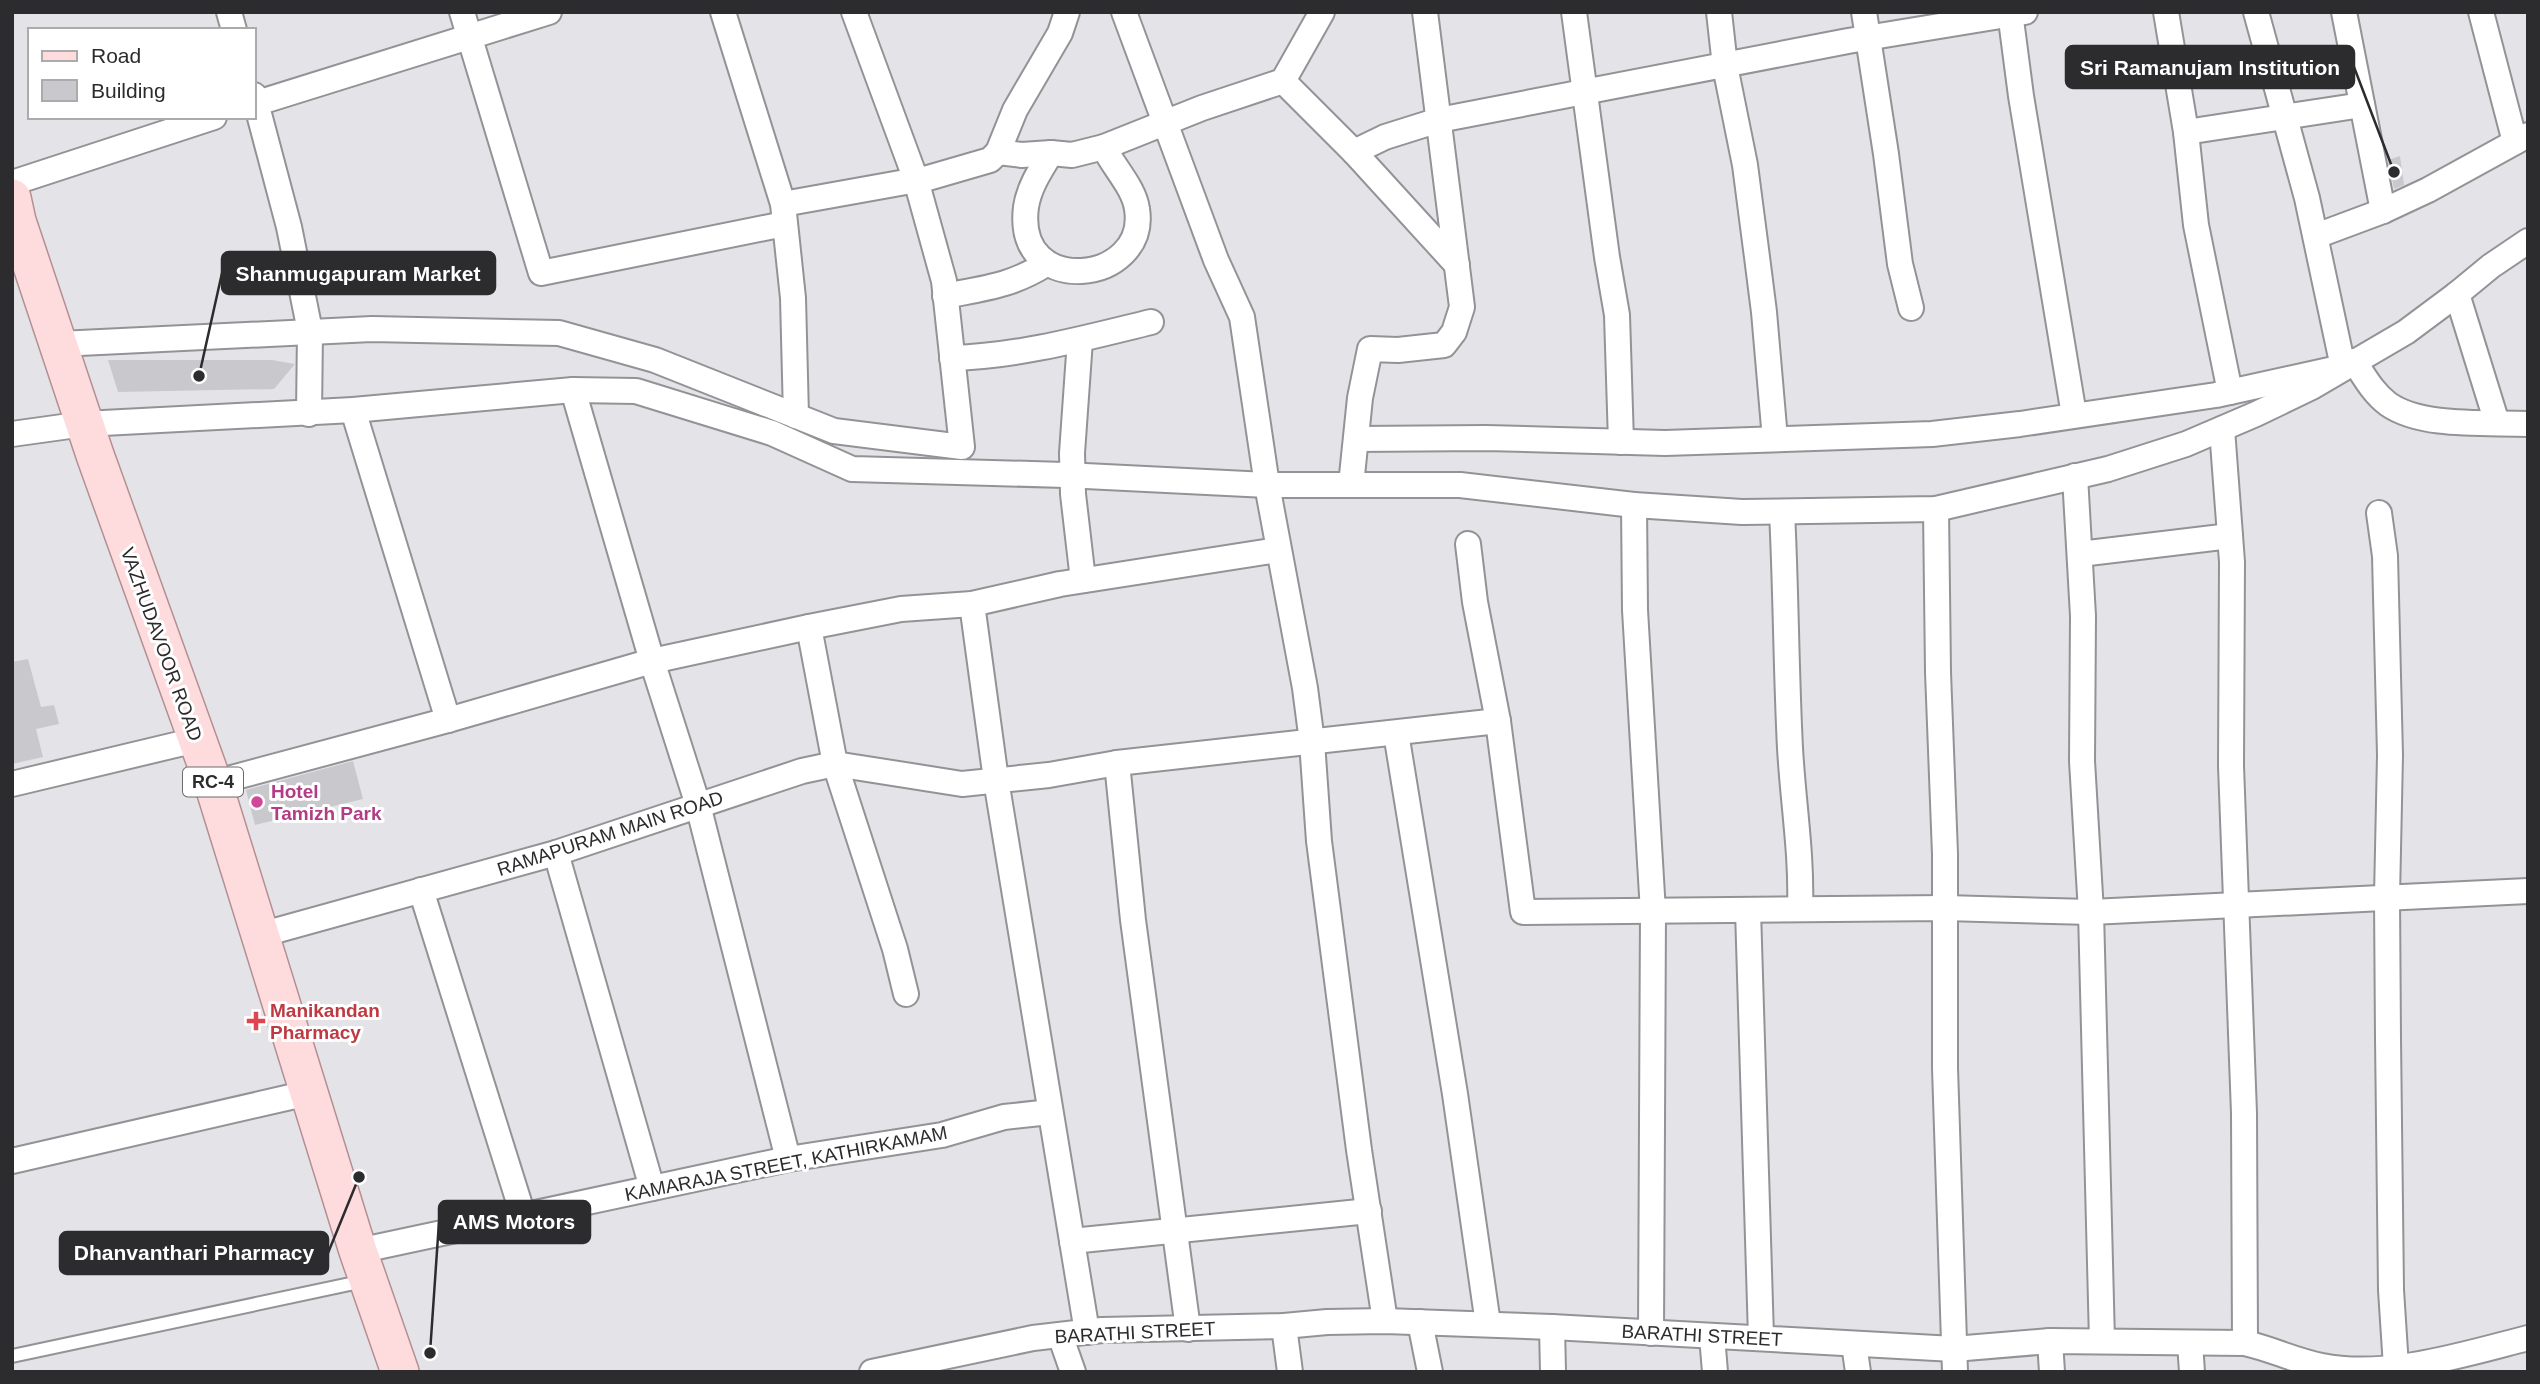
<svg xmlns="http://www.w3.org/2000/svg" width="2540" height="1384" font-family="Helvetica,sans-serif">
<rect width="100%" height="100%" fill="#e4e4e8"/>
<g fill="#c9c9cd">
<path d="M 2400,156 L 2404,185 L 2394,189 L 2388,160 Z"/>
<path d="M 108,360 L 272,360 L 295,364 L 274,389 L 118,392 Z"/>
<path d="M 28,659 L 41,707 L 54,705 L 59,724 L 36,729 L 43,757 L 12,764 L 12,662 Z"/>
<path d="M 353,761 L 363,799 L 255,825 L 246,790 Z"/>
</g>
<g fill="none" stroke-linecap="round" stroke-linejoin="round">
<defs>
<path id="service" d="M 12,1356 L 364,1281"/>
<g id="minor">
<path d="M 229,12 L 234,30"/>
<path d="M 462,12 L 541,273 L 784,224"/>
<path d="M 723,12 L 783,204 L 793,298 L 796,416"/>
<path d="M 1124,12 L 1216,260 L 1242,317 L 1267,485 L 1305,688 L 1312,742 L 1319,841 L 1359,1150 L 1385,1321"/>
<path d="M 1574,12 L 1607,257 L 1617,315 L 1621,442"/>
<path d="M 1719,12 L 1725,66 L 1745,165 L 1757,257 L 1764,312 L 1775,439"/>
<path d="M 1864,12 L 1886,154 L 1900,264 L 1911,308"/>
<path d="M 2010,12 L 2021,96 L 2074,415"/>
<path d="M 2166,12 L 2186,132 L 2196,225 L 2230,392"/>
<path d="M 2344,12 L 2383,211"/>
<path d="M 2481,12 L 2515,142"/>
<path d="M 1283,81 L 1354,152 L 1457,265"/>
<path d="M 254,95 L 289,227 L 310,331 L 309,414"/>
<path d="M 254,104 L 549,12"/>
<path d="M 2186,132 L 2362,105"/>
<path d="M 998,152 L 1022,155 L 1051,153 L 1072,155 L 1104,147 L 1202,108 L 1283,81 L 1322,12"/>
<path d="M 1354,152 L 1385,137 L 1439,120 L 1848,41 L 2025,12"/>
<path d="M 1051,153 C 1041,169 1029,187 1026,207 C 1014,300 1149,284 1137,209 C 1134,187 1113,167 1104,147"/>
<path d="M 12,183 L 214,117"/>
<path d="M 783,204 L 928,178 L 990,160 L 998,152 L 1015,110 L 1060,33 L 1067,12"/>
<path d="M 2316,236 L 2383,211 L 2428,190 L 2528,135"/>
<path d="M 2457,294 L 2497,423"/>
<path d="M 945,296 C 985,288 1011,286 1046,264"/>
<path d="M 1080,340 L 1072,453 L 1073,494 L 1083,580"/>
<path d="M 59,344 L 372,329 L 559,333 L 655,360 L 834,431 L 962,447 L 944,281 L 916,180 L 854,12"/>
<path d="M 952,358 C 1020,356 1085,338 1151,322"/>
<path d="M 2354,361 C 2364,376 2373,393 2388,404 C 2422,428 2487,422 2528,424"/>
<path d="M 573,390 L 652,661 L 698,805 L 788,1159"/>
<path d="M 353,410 L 448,720"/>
<path d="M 2222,429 L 2232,562 L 2231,766 L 2244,1113 L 2245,1343"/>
<path d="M 12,434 L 84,424 L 353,410 L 573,390 L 636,391 L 772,433 L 852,469 L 1065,475 L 1267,485 L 1460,485 L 1634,505 L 1742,512 L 1936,509 L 2108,469 L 2186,444 L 2256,414 L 2312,387 L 2406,332 L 2457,294 L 2491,266 L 2528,241"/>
<path d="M 1356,439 L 1486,438 L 1665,443 L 1932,434 L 2020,424 L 2216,395 L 2343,367 L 2307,198 L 2256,12"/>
<path d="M 2075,476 L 2083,616 L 2082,761 L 2091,912 L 2102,1341"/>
<path d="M 1351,485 L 1360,398 L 1370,349 L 1398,350 L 1444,345 L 1454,332 L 1462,307 L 1425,12"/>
<path d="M 1634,505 L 1635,610 L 1653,912 L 1651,1333"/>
<path d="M 1936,509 L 1938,672 L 1945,854 L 1945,1068 L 1955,1372"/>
<path d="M 1782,512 C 1786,591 1786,669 1790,748 C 1793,803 1802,854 1800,909"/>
<path d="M 2379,513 L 2385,556 L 2390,755 L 2387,897 L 2388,1038 L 2391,1290 L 2396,1367"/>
<path d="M 1468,544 L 1475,602 L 1498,721 L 1523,912 L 1945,908 L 2091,912 L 2528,891"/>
<path d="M 2080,554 L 2230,536"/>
<path d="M 972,604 L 996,780 L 1087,1332"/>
<path d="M 809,627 L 835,764 L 895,949 L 906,994"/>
<path d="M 1396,733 L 1455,1094 L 1488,1324"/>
<path d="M 1117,763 L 1133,920 L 1188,1329"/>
<path d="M 213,783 L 448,720 L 652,661 L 809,627 L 901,609 L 972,604 L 1060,584 L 1278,550"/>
<path d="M 12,784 L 196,740"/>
<path d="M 556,853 L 652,1188"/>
<path d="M 421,890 L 523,1215"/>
<path d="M 1748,910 L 1761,1337"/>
<path d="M 260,935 L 556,853 L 802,771 L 835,764 L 962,784 L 1049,775 L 1117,763 L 1498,721"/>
<path d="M 12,1161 L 308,1093"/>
<path d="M 1072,1241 L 1369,1211"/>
<path d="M 358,1251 L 788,1159 L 942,1135 L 1004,1117 L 1050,1112"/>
<path d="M 1420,1322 L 1430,1372"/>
<path d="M 1284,1326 L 1290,1372"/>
<path d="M 1552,1327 L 1553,1372"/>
<path d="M 1060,1335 L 1073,1372"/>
<path d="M 1712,1336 L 1715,1372"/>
<path d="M 2050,1341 L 2052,1372"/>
<path d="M 2190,1343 L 2192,1372"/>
<path d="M 1854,1344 L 1858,1372"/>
<path d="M 872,1372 L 1033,1338 L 1102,1330 L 1284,1326 L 1327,1322 L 1385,1321 L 1552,1327 L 1954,1349 L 2050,1341 L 2245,1343 C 2272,1349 2295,1361 2322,1366 C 2387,1379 2465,1354 2528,1338"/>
</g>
<path id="primary" d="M 12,198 L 17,221 L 95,455 L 213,783 L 358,1251 L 400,1372"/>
</defs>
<use href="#service" stroke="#939397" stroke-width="16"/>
<use href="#minor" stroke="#939397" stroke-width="28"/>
<use href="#primary" stroke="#b48f92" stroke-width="40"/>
<use href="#service" stroke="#fff" stroke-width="12"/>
<use href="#minor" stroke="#fff" stroke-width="24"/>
<use href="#primary" stroke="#fedcde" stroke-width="37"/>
</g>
<circle fill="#d1479c" stroke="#fff" stroke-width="2.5" cx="257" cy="802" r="7"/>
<path fill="#e0444e" stroke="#fff" stroke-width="2.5" d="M252.5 1010.5h7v7h7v7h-7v7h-7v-7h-7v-7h7z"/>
<g text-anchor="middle" stroke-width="6" stroke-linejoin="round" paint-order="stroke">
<rect fill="#fff" stroke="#6b6b6d" stroke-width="2" x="183" y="767.5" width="60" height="29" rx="5"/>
<g font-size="18" font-weight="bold" fill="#2c2c2e">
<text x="213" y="788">RC-4</text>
</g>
<g font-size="19" fill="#2c2c2e" stroke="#fff">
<text transform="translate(162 644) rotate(70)" y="7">VAZHUDAVOOR ROAD</text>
<text transform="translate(610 833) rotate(-18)" y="7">RAMAPURAM MAIN ROAD</text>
<text transform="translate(786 1163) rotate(-11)" y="7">KAMARAJA STREET, KATHIRKAMAM</text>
<text transform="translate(1135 1332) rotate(-3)" y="7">BARATHI STREET</text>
<text transform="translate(1702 1335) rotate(3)" y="7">BARATHI STREET</text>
</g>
<g font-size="19" font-weight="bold" fill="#b23c85" stroke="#fff" text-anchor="start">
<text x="271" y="798">Hotel<tspan x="271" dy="22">Tamizh Park</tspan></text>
</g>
<g font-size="19" font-weight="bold" fill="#be3a42" stroke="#fff" text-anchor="start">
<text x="270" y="1017">Manikandan<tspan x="270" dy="22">Pharmacy</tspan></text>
</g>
</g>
<path fill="none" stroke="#2c2c2e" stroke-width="2.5" d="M2394 172L2354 67M199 376L222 273M430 1353L439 1222M359 1177L328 1253"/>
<g fill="#2c2c2e" stroke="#fff" stroke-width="2.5">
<circle cx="2394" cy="172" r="7"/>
<circle cx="199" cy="376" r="7"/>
<circle cx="430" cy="1353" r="7"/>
<circle cx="359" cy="1177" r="7"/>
</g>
<g fill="#2c2c2e" stroke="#2c2c2e" stroke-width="2.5">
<rect x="2066" y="46" width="288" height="42" rx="7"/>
<rect x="222" y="252" width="273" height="42" rx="7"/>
<rect x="439" y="1201" width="151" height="42" rx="7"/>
<rect x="60" y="1232" width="268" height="42" rx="7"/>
</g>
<g font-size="21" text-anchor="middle" font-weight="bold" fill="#fff">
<text x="2210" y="75">Sri Ramanujam Institution</text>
<text x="358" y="281">Shanmugapuram Market</text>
<text x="514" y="1229">AMS Motors</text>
<text x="194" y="1260">Dhanvanthari Pharmacy</text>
</g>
<rect width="2540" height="1384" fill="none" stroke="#2c2c2e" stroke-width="28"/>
<rect x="28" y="28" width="228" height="91" fill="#ffffff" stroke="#ababab" stroke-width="2"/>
<rect x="42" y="51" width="35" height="10" fill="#fedcde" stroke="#ababab" stroke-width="2"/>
<text x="91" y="63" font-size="21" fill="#2c2c2e">Road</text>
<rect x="42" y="80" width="35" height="21" fill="#c9c9cd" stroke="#ababab" stroke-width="2"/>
<text x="91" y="98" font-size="21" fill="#2c2c2e">Building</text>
</svg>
